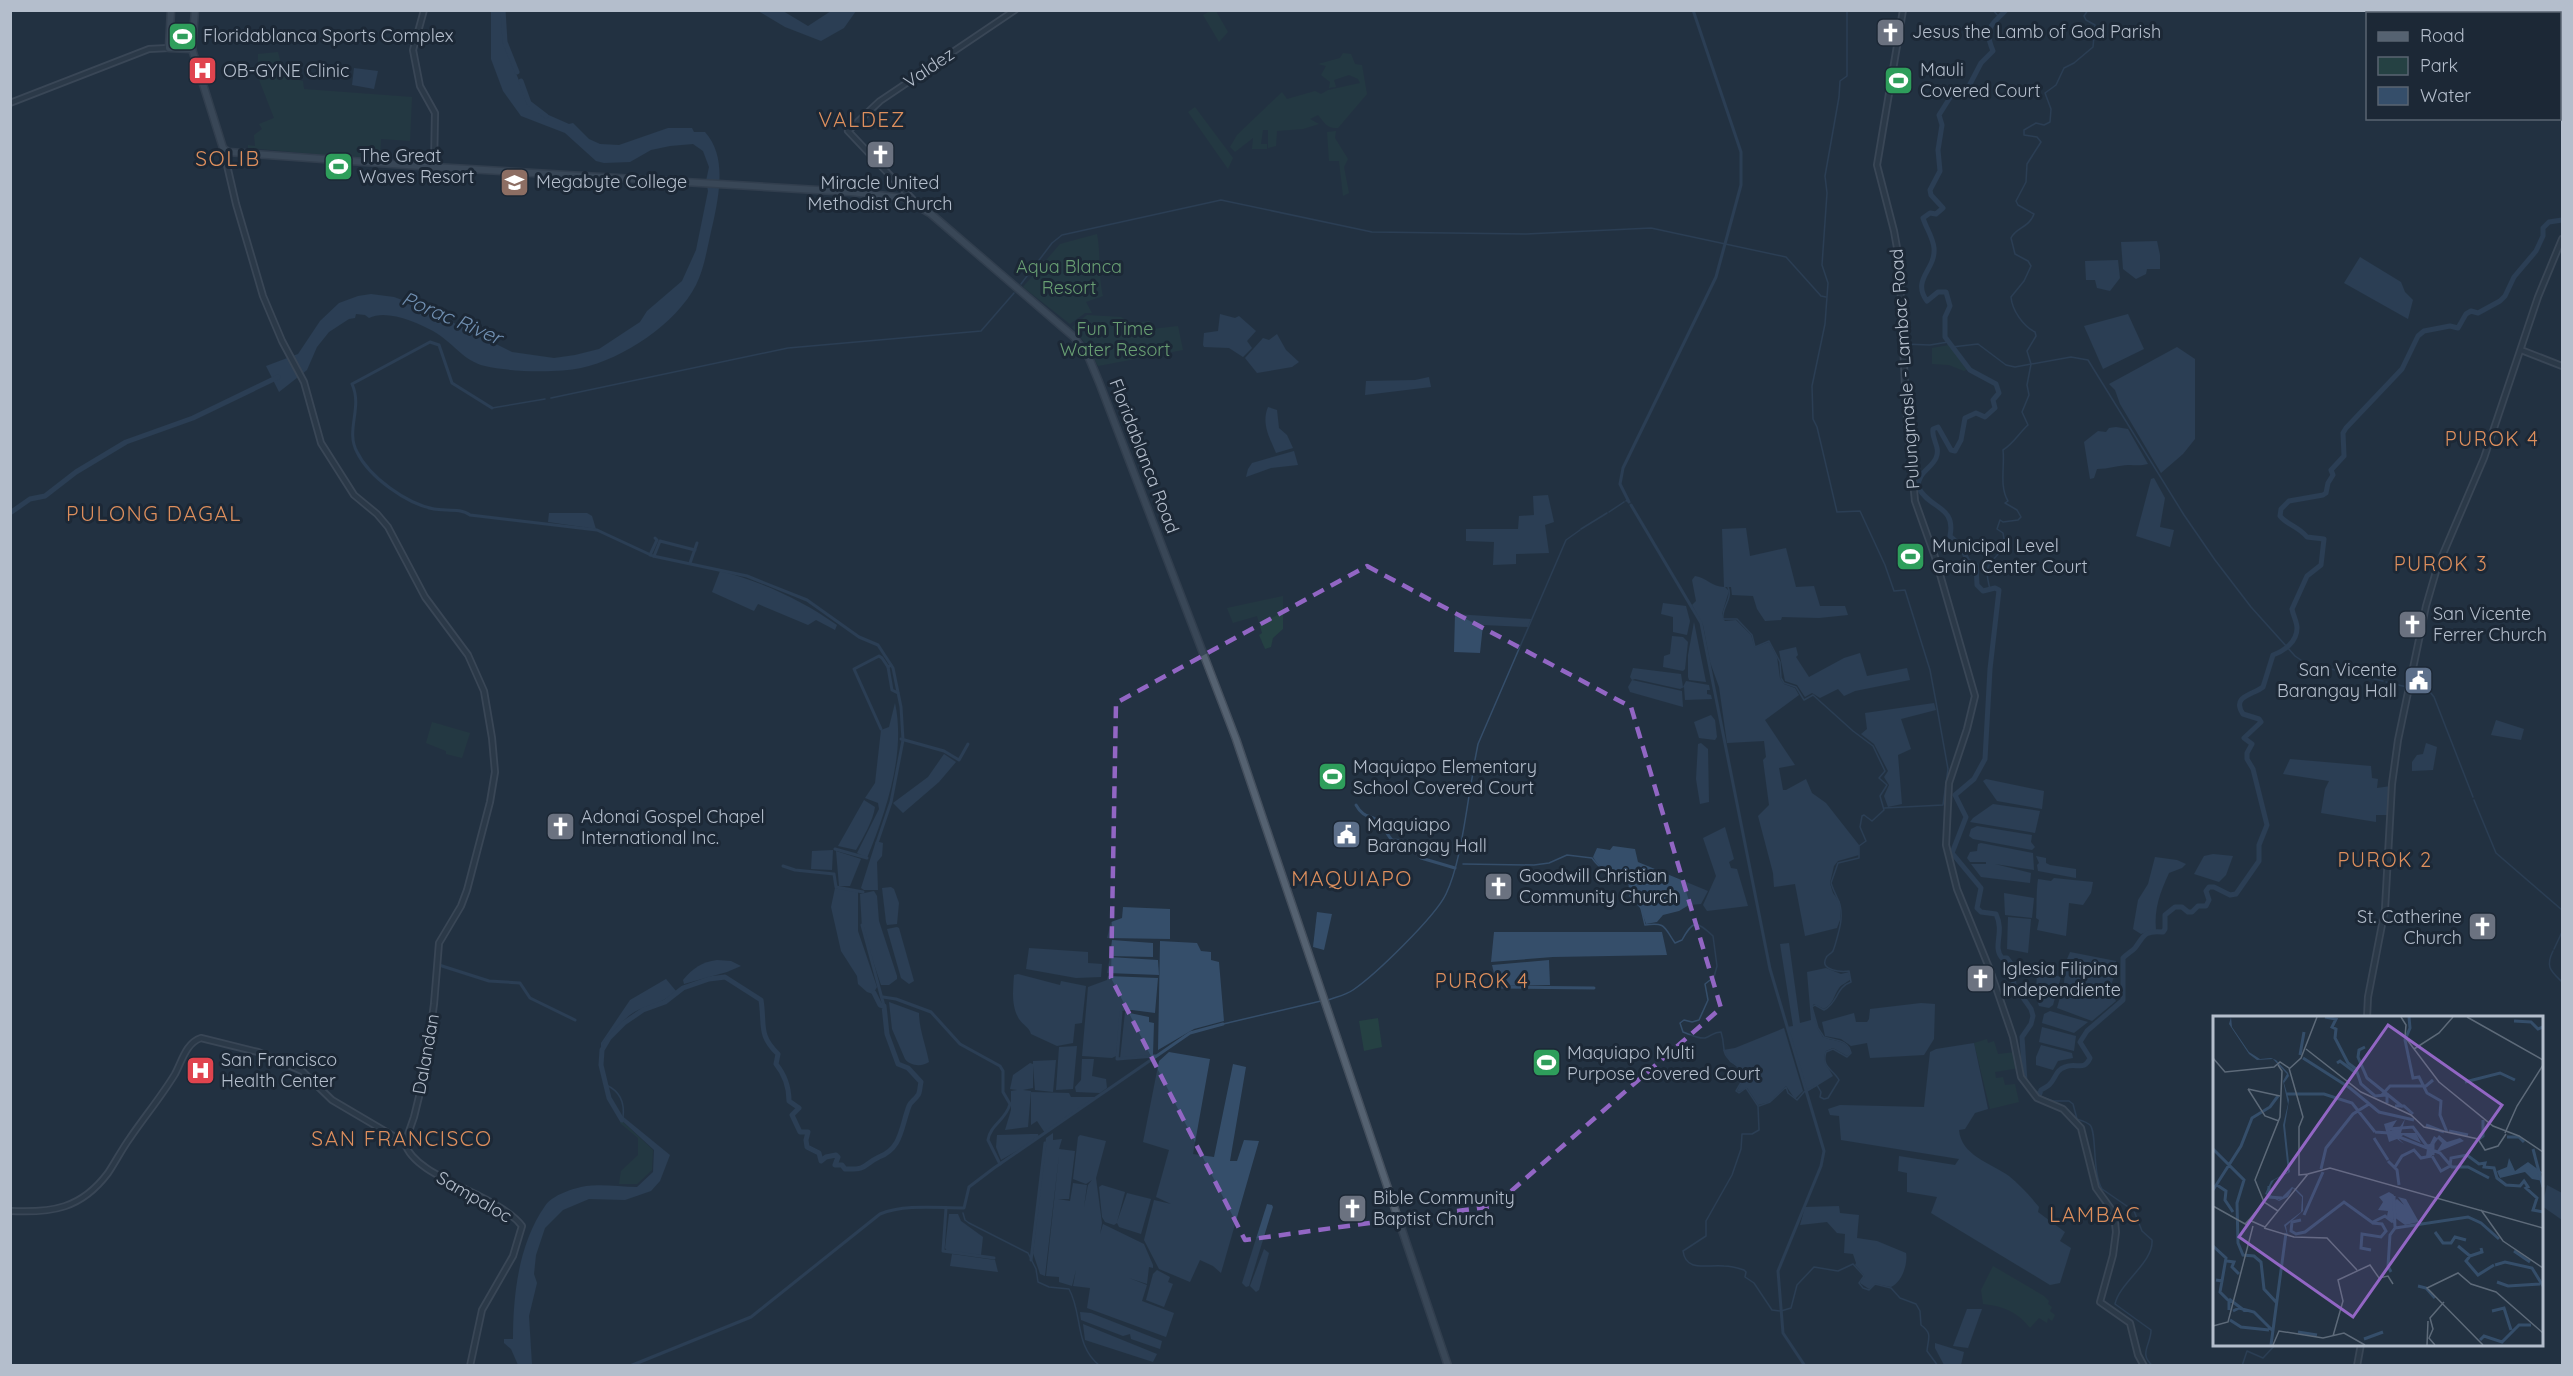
<svg xmlns="http://www.w3.org/2000/svg" width="2573" height="1376" font-family="Quicksand,sans-serif">
<rect width="100%" height="100%" fill="#233242"/>
<g fill="#254143">
<path d="M 1210,11 L 1216,11 L 1228,32 L 1219,42 L 1203,15 Z"/>
<path d="M 278,52 L 284,76 L 303,81 L 304,89 L 412,97 L 410,141 L 381,139 L 380,160 L 248,148 L 248,145 L 255,146 L 254,135 L 262,129 L 259,124 L 274,118 L 258,77 L 258,54 Z"/>
<path d="M 1343,53 L 1351,54 L 1355,64 L 1362,65 L 1367,94 L 1338,128 C 1327,129 1324,122 1318,115 L 1310,119 L 1319,124 L 1303,129 L 1277,131 L 1276,146 L 1268,148 L 1268,130 L 1263,130 L 1261,144 L 1267,144 L 1267,149 L 1252,149 L 1253,138 L 1235,152 L 1230,147 L 1237,135 L 1282,92 L 1287,99 L 1315,91 L 1321,94 L 1328,90 L 1360,83 L 1358,79 L 1349,75 L 1334,80 L 1336,87 L 1329,88 L 1330,82 L 1321,75 L 1326,66 L 1318,64 L 1340,58 Z"/>
<path d="M 1195,107 L 1233,158 L 1228,169 L 1188,112 Z"/>
<path d="M 1336,131 L 1335,138 L 1348,159 L 1344,167 L 1349,193 L 1343,196 L 1339,161 L 1329,161 L 1327,132 Z"/>
<path d="M 1097,234 C 1101,255 1098,275 1103,296 L 1086,302 L 1092,313 L 1085,313 L 1070,324 L 1023,287 L 1060,244 Z"/>
<path d="M 1087,315 L 1121,317 L 1131,323 L 1150,321 L 1152,329 L 1178,326 L 1183,350 L 1098,366 L 1085,343 L 1072,327 Z"/>
<path d="M 1949,345 L 1968,369 L 1964,371 L 1949,365 L 1932,364 L 1932,348 Z"/>
<path d="M 1283,596 L 1283,629 L 1273,638 L 1271,647 L 1265,649 L 1259,635 L 1262,633 L 1257,616 L 1233,623 L 1227,608 Z"/>
<path d="M 432,722 L 470,733 L 462,758 L 446,754 L 446,751 L 426,743 Z"/>
<path d="M 1378,1018 L 1382,1047 L 1364,1051 L 1359,1021 Z"/>
<path d="M 1987,1039 L 1988,1043 L 1994,1041 L 1998,1054 L 2016,1052 L 2019,1068 L 1995,1072 L 1996,1078 L 2003,1077 L 2005,1085 L 2015,1084 L 2019,1102 L 1990,1109 L 1974,1043 Z"/>
<path d="M 621,1120 L 653,1150 L 652,1170 L 637,1184 L 619,1184 L 621,1171 L 638,1155 L 638,1138 L 620,1123 Z"/>
<path d="M 1993,1266 L 2044,1296 L 2049,1301 L 2048,1304 L 2052,1307 L 2050,1311 L 2055,1315 L 2052,1321 L 2048,1318 L 2047,1323 L 2039,1318 L 2030,1328 C 2018,1312 2003,1306 1983,1304 L 1981,1290 Z"/>
</g>
<g fill="#354e6a">
<path d="M 491,11 L 503,11 L 506,49 L 527,100 L 535,109 L 569,124 L 573,123 L 589,139 L 600,144 L 619,145 L 668,128 L 692,128 L 694,132 L 705,132 C 727,156 719,195 713,223 C 708,243 705,267 696,285 C 676,324 623,359 581,368 C 556,373 510,372 485,366 C 463,361 453,342 433,331 C 417,322 386,309 369,318 L 365,315 L 356,314 L 355,318 L 349,319 L 329,332 L 317,347 L 307,370 L 279,392 L 266,366 L 298,354 L 320,321 L 339,303 L 358,296 L 371,294 L 394,297 L 424,308 L 512,352 L 554,358 L 575,355 L 599,349 L 640,322 L 647,311 L 682,281 L 696,250 L 708,191 L 706,181 L 709,167 L 703,151 L 693,144 L 670,146 L 651,150 L 630,162 L 604,163 L 596,161 L 565,133 L 521,116 L 503,91 L 491,59 Z"/>
<path d="M 758,11 L 783,11 L 808,26 L 831,11 L 856,11 L 844,28 L 821,41 L 785,27 Z"/>
<path d="M 354,68 L 378,71 L 374,89 L 352,85 Z"/>
<path d="M 2157,241 L 2160,255 L 2160,269 L 2147,269 L 2146,274 L 2136,279 L 2123,269 L 2121,242 Z"/>
<path d="M 2360,257 L 2401,282 L 2405,292 L 2413,300 L 2408,319 L 2344,283 Z"/>
<path d="M 2118,260 L 2120,278 L 2110,291 L 2097,288 L 2095,280 L 2086,280 L 2085,261 Z"/>
<path d="M 1220,314 L 1235,318 L 1239,316 L 1256,331 L 1247,341 L 1252,348 L 1243,357 L 1229,348 L 1204,347 L 1203,345 L 1204,333 L 1218,331 Z"/>
<path d="M 2128,314 L 2144,349 L 2103,369 L 2084,326 Z"/>
<path d="M 1277,334 L 1286,350 L 1299,362 L 1292,367 L 1257,373 L 1245,358 L 1263,338 L 1269,340 Z"/>
<path d="M 2177,347 L 2195,359 L 2195,439 L 2183,454 L 2161,473 L 2120,404 L 2115,390 L 2109,384 Z"/>
<path d="M 1429,377 L 1431,387 L 1365,395 L 1366,381 L 1415,380 Z"/>
<path d="M 1268,407 L 1277,410 L 1279,428 L 1287,435 L 1293,448 L 1276,453 C 1270,438 1261,424 1268,407 Z"/>
<path d="M 2116,427 L 2128,429 L 2148,464 C 2140,466 2136,465 2128,465 C 2120,465 2108,469 2097,469 L 2094,478 L 2090,479 L 2084,442 L 2098,431 L 2106,432 L 2109,428 Z"/>
<path d="M 1294,451 L 1298,465 L 1271,468 L 1246,477 L 1248,469 L 1252,463 Z"/>
<path d="M 2154,478 L 2165,498 L 2160,527 L 2174,530 L 2170,547 L 2136,536 L 2151,479 Z"/>
<path d="M 1548,495 L 1554,522 L 1545,525 L 1549,553 L 1516,554 L 1516,564 L 1493,565 L 1494,542 L 1466,541 L 1466,529 L 1518,529 L 1519,516 L 1534,515 L 1533,496 Z"/>
<path d="M 549,513 L 587,513 L 592,516 L 596,529 L 548,522 Z"/>
<path d="M 1746,528 L 1750,556 L 1786,548 L 1796,587 L 1814,586 L 1820,606 L 1845,606 L 1848,615 L 1819,618 L 1782,617 L 1781,620 L 1765,621 L 1757,609 L 1753,596 L 1732,595 L 1731,587 L 1725,587 L 1729,591 L 1722,614 L 1723,619 L 1725,621 L 1736,620 L 1751,635 L 1755,647 L 1769,642 L 1777,657 L 1780,678 L 1784,684 L 1795,688 L 1799,695 L 1765,720 L 1795,765 L 1779,768 L 1783,790 L 1786,790 L 1806,779 L 1812,793 L 1826,803 L 1859,845 L 1859,855 L 1838,861 L 1834,866 L 1830,883 L 1833,893 L 1840,902 L 1840,920 L 1837,928 L 1805,936 L 1795,884 L 1774,887 L 1773,873 L 1758,816 L 1769,805 L 1763,760 L 1766,757 L 1764,741 L 1727,743 L 1719,687 L 1710,662 L 1703,625 L 1692,605 L 1696,601 L 1692,580 L 1695,576 C 1707,578 1712,587 1724,587 L 1722,529 Z"/>
<path d="M 720,571 C 763,582 801,600 837,625 L 835,630 L 816,620 L 808,625 L 758,604 L 754,611 L 712,592 Z"/>
<path d="M 1663,603 L 1686,606 L 1690,621 L 1687,635 L 1673,632 L 1673,617 L 1661,614 Z"/>
<path d="M 1455,614 L 1531,619 L 1528,627 L 1483,625 L 1480,653 L 1454,652 Z"/>
<path d="M 1694,622 L 1706,682 L 1689,680 L 1688,677 L 1688,655 Z"/>
<path d="M 1672,636 L 1683,637 L 1688,642 L 1685,669 L 1683,671 L 1663,667 L 1664,656 L 1670,654 Z"/>
<path d="M 1796,647 L 1798,655 L 1796,657 L 1809,677 L 1844,658 L 1860,653 L 1867,676 L 1907,668 L 1910,680 L 1855,691 L 1844,696 L 1838,689 L 1820,698 L 1812,693 L 1805,697 L 1797,685 L 1785,681 L 1779,651 Z"/>
<path d="M 1633,668 L 1681,674 L 1683,687 L 1686,681 L 1709,685 L 1710,690 L 1707,690 L 1707,694 L 1711,695 L 1712,699 L 1685,700 L 1684,687 L 1680,689 L 1635,679 L 1632,680 L 1682,691 L 1683,707 L 1630,692 L 1628,687 L 1632,680 L 1630,677 Z"/>
<path d="M 895,703 C 906,753 886,812 867,858 L 857,853 L 879,809 L 878,803 L 865,798 L 875,783 L 881,730 L 889,727 Z"/>
<path d="M 1934,703 L 1936,710 L 1901,719 L 1911,749 L 1898,755 L 1902,804 L 1888,807 L 1884,796 L 1889,785 L 1884,777 L 1888,771 L 1874,744 L 1861,734 L 1867,729 L 1865,713 Z"/>
<path d="M 1711,715 L 1715,720 L 1717,737 L 1715,740 L 1699,738 L 1694,722 Z"/>
<path d="M 2496,720 L 2524,729 L 2521,740 L 2491,735 Z"/>
<path d="M 1701,743 L 1708,749 L 1709,802 L 1700,804 L 1696,779 L 1698,744 Z"/>
<path d="M 2426,743 L 2437,747 L 2433,770 L 2412,771 L 2412,762 L 2417,755 L 2423,754 Z"/>
<path d="M 944,754 L 956,762 L 939,782 L 903,813 L 893,803 L 928,777 Z"/>
<path d="M 2290,759 L 2371,766 L 2372,778 L 2378,779 L 2377,788 L 2391,786 L 2389,815 L 2376,815 L 2376,822 L 2321,813 L 2325,789 L 2329,781 L 2283,774 Z"/>
<path d="M 1986,779 L 2044,791 L 2042,809 L 1997,801 L 1983,781 Z"/>
<path d="M 864,800 L 875,807 C 873,821 863,838 856,850 L 838,846 Z"/>
<path d="M 1993,804 L 2040,811 L 2035,833 L 1970,822 L 1973,818 Z"/>
<path d="M 1977,826 L 2032,835 L 2031,842 L 2035,847 L 2032,850 L 1973,839 L 1969,836 L 1971,829 Z"/>
<path d="M 1725,827 L 1734,859 L 1729,862 L 1731,868 L 1737,869 L 1748,906 L 1707,911 L 1703,905 L 1716,876 L 1703,838 Z"/>
<path d="M 876,841 L 883,843 L 882,856 L 877,862 L 878,890 L 864,890 L 861,888 Z"/>
<path d="M 1981,843 L 2033,853 L 2034,870 L 1995,864 L 2031,873 L 2030,883 L 1981,877 L 1971,864 L 1986,864 L 1986,862 L 1970,862 L 1967,858 L 1970,852 L 1977,851 L 1978,844 Z"/>
<path d="M 1613,846 L 1635,849 L 1638,862 L 1708,891 L 1701,904 L 1689,905 L 1679,911 L 1663,915 L 1657,922 L 1646,924 L 1639,904 L 1631,895 L 1629,880 C 1616,870 1601,873 1593,857 L 1597,848 L 1610,850 Z"/>
<path d="M 833,850 L 832,870 L 811,869 L 812,851 Z"/>
<path d="M 836,851 L 861,859 L 850,886 L 839,886 Z"/>
<path d="M 2213,854 L 2233,856 L 2226,875 L 2219,882 L 2194,874 L 2204,856 Z"/>
<path d="M 2036,856 L 2046,858 L 2046,863 L 2050,865 L 2076,869 L 2076,878 L 2038,871 L 2037,865 L 2039,863 Z"/>
<path d="M 2155,857 L 2177,860 L 2186,864 L 2182,868 L 2169,873 C 2160,893 2154,908 2156,930 L 2141,934 L 2133,929 L 2138,900 L 2148,884 Z"/>
<path d="M 2054,878 L 2093,882 L 2091,893 L 2083,905 L 2069,903 L 2066,936 L 2037,930 L 2039,920 L 2036,918 C 2037,905 2036,893 2038,879 L 2051,881 Z"/>
<path d="M 891,887 L 894,889 L 899,903 L 897,924 L 887,925 L 886,922 L 882,888 Z"/>
<path d="M 835,888 L 858,891 L 858,931 L 877,987 L 873,994 L 867,992 L 858,984 L 857,976 L 841,951 L 831,907 Z"/>
<path d="M 874,891 L 877,896 L 879,921 L 897,976 L 897,979 L 889,985 L 881,985 L 862,928 L 860,894 Z"/>
<path d="M 2004,893 L 2034,898 L 2032,918 L 2005,915 Z"/>
<path d="M 1123,907 L 1170,909 L 1170,939 L 1107,938 L 1111,922 L 1122,918 Z"/>
<path d="M 1317,912 L 1332,914 L 1324,950 L 1313,947 Z"/>
<path d="M 2008,917 L 2031,919 L 2028,953 L 2007,949 Z"/>
<path d="M 897,927 L 899,928 L 914,981 L 909,984 L 901,978 L 887,929 Z"/>
<path d="M 1494,932 L 1662,932 L 1667,955 L 1553,957 L 1491,962 Z"/>
<path d="M 1112,940 L 1153,943 L 1153,957 L 1109,956 Z"/>
<path d="M 1160,941 L 1197,943 L 1201,951 L 1211,952 L 1211,960 L 1219,962 L 1224,1021 L 1194,1029 L 1158,1050 Z"/>
<path d="M 1789,943 L 1800,1023 L 1811,1020 L 1807,972 L 1826,968 L 1841,974 L 1849,972 L 1851,979 C 1848,982 1842,984 1839,988 C 1833,997 1834,1003 1824,1009 L 1814,1004 L 1812,1007 L 1818,1029 L 1823,1037 C 1834,1042 1847,1039 1851,1053 L 1847,1056 L 1833,1048 L 1826,1051 C 1821,1063 1829,1067 1833,1076 L 1807,1092 L 1787,1027 L 1793,1026 L 1780,944 Z"/>
<path d="M 1029,948 L 1088,952 L 1088,963 L 1102,964 L 1101,977 L 1076,978 L 1026,969 Z"/>
<path d="M 2070,952 L 2116,961 L 2117,968 L 2067,959 Z"/>
<path d="M 1110,957 L 1158,960 L 1159,975 L 1107,973 Z"/>
<path d="M 717,960 L 731,961 L 741,966 L 727,972 L 684,984 L 683,980 C 693,968 702,962 717,960 Z"/>
<path d="M 1549,960 L 1550,985 L 1497,986 L 1492,965 Z"/>
<path d="M 2069,963 L 2115,974 L 2110,988 L 2111,995 L 2064,983 L 2066,964 Z"/>
<path d="M 2037,970 L 2061,977 L 2053,1005 L 2049,1008 L 2039,1006 L 2036,997 Z"/>
<path d="M 1018,974 L 1060,985 L 1061,981 L 1086,986 L 1082,1023 L 1075,1024 L 1073,1043 L 1057,1046 L 1031,1034 C 1029,1027 1023,1025 1019,1019 C 1011,1006 1013,990 1014,975 Z"/>
<path d="M 1108,976 L 1158,978 L 1155,1013 L 1132,1010 L 1121,1011 L 1116,1056 L 1112,1058 L 1082,1056 L 1088,987 L 1107,980 Z"/>
<path d="M 666,979 L 676,991 C 663,1002 658,1003 643,1008 C 625,1014 610,1035 601,1050 L 601,1043 L 630,1000 Z"/>
<path d="M 2063,987 L 2102,996 L 2113,996 L 2116,1001 L 2092,1021 L 2057,1008 Z"/>
<path d="M 889,1002 L 919,1013 C 919,1029 926,1046 929,1062 C 922,1067 910,1066 905,1059 L 892,1029 Z"/>
<path d="M 1921,1003 L 1935,1004 L 1934,1039 L 1924,1055 L 1870,1058 L 1867,1043 L 1851,1046 L 1841,1039 L 1825,1036 L 1822,1022 L 1854,1013 L 1856,1022 L 1867,1022 L 1869,1019 L 1870,1009 Z"/>
<path d="M 2050,1011 L 2088,1022 L 2074,1033 L 2042,1023 L 2044,1014 Z"/>
<path d="M 1125,1012 L 1149,1017 L 1149,1022 L 1154,1023 L 1153,1055 L 1120,1059 Z"/>
<path d="M 2042,1027 L 2076,1036 L 2074,1051 L 2039,1042 Z"/>
<path d="M 1784,1028 L 1803,1091 L 1795,1099 L 1786,1086 L 1770,1102 L 1758,1105 L 1747,1088 L 1739,1092 L 1737,1091 L 1743,1079 L 1737,1066 L 1730,1062 L 1723,1050 L 1735,1048 Z"/>
<path d="M 1974,1043 L 1988,1109 L 1975,1113 L 1965,1129 L 1959,1130 C 1961,1155 1990,1163 2009,1176 C 2020,1185 2030,1196 2039,1207 L 2038,1212 L 2065,1232 L 2060,1241 L 2071,1248 L 2060,1283 L 2050,1285 L 1931,1213 L 1937,1197 L 1907,1192 L 1907,1173 L 1898,1171 L 1899,1156 L 1955,1165 L 1959,1159 L 1841,1140 L 1839,1116 L 1830,1115 L 1828,1109 L 1840,1105 L 1924,1107 L 1930,1052 L 1936,1049 Z"/>
<path d="M 2041,1045 L 2072,1053 L 2073,1058 L 2058,1061 L 2053,1070 L 2036,1065 L 2036,1057 Z"/>
<path d="M 1077,1046 L 1073,1089 L 1056,1090 L 1059,1047 Z"/>
<path d="M 1169,1052 L 1210,1059 L 1193,1154 L 1214,1157 L 1233,1064 L 1246,1067 L 1230,1161 L 1237,1161 L 1244,1140 L 1259,1141 L 1221,1273 L 1213,1266 L 1200,1260 L 1190,1282 L 1159,1269 L 1144,1240 L 1154,1200 L 1171,1204 L 1156,1197 L 1169,1150 L 1143,1142 L 1159,1061 Z"/>
<path d="M 1082,1059 L 1094,1059 L 1092,1076 L 1106,1079 L 1107,1088 L 1100,1093 L 1076,1092 L 1075,1087 L 1081,1080 Z"/>
<path d="M 1056,1060 L 1053,1092 L 1035,1090 L 1033,1066 L 1033,1088 L 1023,1090 L 1031,1091 L 1028,1127 L 1005,1130 L 1011,1110 L 1011,1091 L 1017,1090 L 1010,1089 L 1013,1075 L 1030,1063 L 1033,1064 L 1033,1061 Z"/>
<path d="M 1031,1092 L 1069,1093 L 1071,1097 L 1096,1097 L 1045,1133 L 1037,1121 L 1031,1125 Z"/>
<path d="M 621,1115 L 670,1155 L 660,1181 L 651,1191 L 625,1200 L 589,1199 L 563,1210 L 545,1228 L 536,1255 L 534,1274 L 537,1283 L 529,1316 L 532,1365 L 518,1365 L 511,1349 L 504,1343 L 504,1339 L 513,1339 C 513,1294 519,1243 545,1206 C 552,1195 574,1188 586,1186 C 602,1184 621,1187 637,1187 L 653,1172 L 654,1150 L 618,1117 Z"/>
<path d="M 1053,1133 L 1053,1140 L 1062,1139 L 1059,1149 L 1075,1151 L 1069,1199 L 1058,1199 L 1070,1201 L 1073,1183 L 1087,1185 L 1084,1207 L 1088,1185 L 1092,1180 L 1086,1184 L 1073,1179 L 1078,1137 L 1080,1135 L 1106,1141 L 1096,1178 L 1102,1223 L 1100,1234 L 1103,1224 L 1144,1244 L 1153,1265 L 1153,1268 L 1149,1267 L 1147,1284 L 1129,1278 L 1147,1285 L 1142,1301 L 1174,1313 L 1166,1337 L 1087,1308 L 1090,1288 L 1073,1286 L 1076,1270 L 1072,1286 L 1059,1282 L 1059,1277 L 1046,1276 L 1059,1155 L 1045,1276 L 1040,1274 L 1033,1253 L 1046,1138 Z"/>
<path d="M 1031,1134 L 1038,1134 L 1039,1138 L 1001,1160 L 996,1147 L 997,1135 Z"/>
<path d="M 1102,1185 L 1125,1192 L 1117,1222 L 1127,1193 L 1151,1199 L 1141,1234 L 1119,1227 L 1117,1223 L 1114,1225 L 1105,1222 L 1102,1217 L 1099,1187 Z"/>
<path d="M 2547,1185 L 2562,1193 L 2562,1220 L 2542,1206 Z"/>
<path d="M 1267,1204 L 1272,1205 L 1273,1207 L 1249,1286 L 1246,1287 L 1242,1283 Z"/>
<path d="M 1839,1206 L 1840,1213 L 1859,1215 L 1857,1238 L 1877,1241 L 1906,1253 C 1908,1264 1902,1282 1891,1287 L 1876,1284 L 1869,1289 L 1860,1283 L 1864,1275 L 1855,1265 L 1856,1263 L 1853,1254 L 1844,1253 L 1845,1234 L 1837,1233 L 1827,1222 L 1800,1225 L 1805,1207 Z"/>
<path d="M 949,1214 L 958,1214 L 961,1221 L 983,1237 L 981,1255 L 947,1251 L 945,1248 Z"/>
<path d="M 1264,1249 L 1269,1253 L 1259,1290 L 1256,1292 L 1250,1286 Z"/>
<path d="M 952,1254 L 995,1260 L 998,1272 L 950,1266 Z"/>
<path d="M 1157,1270 L 1170,1277 L 1168,1282 L 1173,1284 L 1164,1307 L 1146,1300 L 1153,1274 Z"/>
<path d="M 1967,1309 L 1982,1309 L 1968,1348 L 1953,1346 Z"/>
<path d="M 1080,1312 L 1091,1313 L 1162,1341 L 1160,1349 L 1131,1339 L 1130,1334 L 1123,1336 L 1081,1320 Z"/>
<path d="M 1083,1324 L 1157,1354 L 1153,1362 L 1085,1340 Z"/>
<path d="M 1935,1343 L 1964,1352 L 1961,1365 L 1944,1365 L 1935,1348 Z"/>
</g>
<g fill="none" stroke-linecap="round" stroke-linejoin="round">
<g stroke="#354e6a" stroke-width="1.5">
<path d="M 1847,10 L 1847,76 L 1840,81 L 1839,97 L 1825,176 L 1827,193 L 1822,265 L 1828,283 L 1825,324 L 1812,386 L 1813,419 L 1817,427 L 1837,512 L 1860,511 L 1885,565 L 1894,591 L 1905,590 L 1930,670 L 1936,702 L 1948,769 L 1943,805 L 1884,808"/>
<path d="M 1993,10 L 1999,17"/>
<path d="M 1021,284 L 1052,243 L 1062,235 L 1221,200 L 1372,232 L 1526,234 L 1651,228 L 1786,257 L 1821,296 L 1826,297"/>
<path d="M 1904,344 L 1930,345 L 1948,342"/>
<path d="M 1952,347 L 1978,344 L 2006,365 L 2015,367 L 2071,357 L 2088,360 L 2184,515 L 2215,560 L 2251,607 L 2295,656 L 2305,663 L 2383,681"/>
<path d="M 551,398 L 788,348 L 981,331 L 1014,293"/>
<path d="M 492,408 L 545,399"/>
<path d="M 1626,501 L 1628,500"/>
<path d="M 1609,512 L 1624,502"/>
<path d="M 1581,529 L 1607,513"/>
<path d="M 1728,587 C 1733,599 1721,608 1723,619 L 1737,619 L 1752,635 L 1755,647 L 1769,641 L 1780,662 L 1781,678 L 1784,683 L 1796,687 L 1804,700 L 1813,695 L 1853,731 L 1873,746 L 1885,771 L 1879,778 L 1887,785 L 1880,796 L 1884,810 L 1872,821 L 1864,815 L 1862,816 L 1860,827 L 1866,841 L 1859,846 L 1859,858 L 1838,863 L 1831,883 C 1836,899 1842,900 1841,919 C 1841,925 1835,946 1833,951 C 1831,954 1827,955 1826,958 C 1819,971 1842,972 1849,971 L 1851,982 C 1836,987 1838,1003 1824,1010 L 1815,1005 L 1812,1007 L 1818,1028 L 1824,1037 C 1835,1041 1848,1039 1851,1053 L 1847,1057 L 1833,1049 L 1826,1052 C 1821,1067 1833,1069 1839,1080 L 1828,1098 L 1824,1099 L 1820,1097 L 1821,1092 L 1817,1085 L 1804,1092 L 1797,1100 L 1788,1093 L 1786,1087 L 1770,1102 L 1759,1106"/>
<path d="M 1990,589 C 1982,559 1992,566 2005,545 L 2003,533 L 1997,529 L 2000,520 L 2003,522 L 2018,520 L 2021,517 L 2017,510 L 2005,503 L 2008,501 C 1999,486 2005,466 2003,450 C 2014,443 2019,433 2028,425 L 2022,412 L 2029,395 L 2027,385 L 2031,364 L 2027,351 L 2036,336 L 2035,332 C 2023,326 2012,310 2011,297 L 2024,281 L 2031,266 L 2028,261 L 2015,254 L 2011,238 C 2016,227 2029,228 2034,214 L 2018,205 L 2016,201 L 2026,182 L 2027,164 L 2041,142 L 2037,137 L 2024,135 L 2024,130 L 2036,123 L 2044,125 L 2050,122 L 2051,109 L 2045,93 L 2056,85 L 2064,68 L 2074,63 L 2093,47 L 2095,25 L 2086,20 L 2084,16 L 2088,10"/>
<path d="M 2386,682 L 2407,687"/>
<path d="M 2411,688 L 2430,692 L 2434,697 L 2473,797"/>
<path d="M 1473,770 L 1478,744 L 1566,540 L 1580,530"/>
<path d="M 2474,800 L 2496,853 L 2562,910"/>
<path d="M 1463,864 L 1534,865 L 1549,863 L 1567,855 L 1592,858 C 1604,875 1613,870 1629,880 L 1630,896 L 1641,908 L 1645,925 C 1666,922 1664,927 1675,943 L 1682,940 C 1693,920 1696,920 1713,936 L 1717,966 L 1714,977 L 1705,984 L 1708,1000 L 1699,1020 L 1692,1022 L 1684,1020 L 1680,1023 L 1683,1032 C 1689,1034 1698,1039 1705,1038 C 1712,1036 1713,1032 1721,1032 C 1727,1051 1718,1052 1737,1066 L 1743,1079 L 1736,1091 L 1739,1093 L 1746,1088 L 1758,1106 L 1759,1130 L 1752,1134 L 1742,1134 L 1741,1149 L 1732,1175 L 1706,1221 L 1706,1236 L 1683,1251 C 1686,1273 1708,1264 1724,1266 C 1730,1266 1738,1268 1744,1270 L 1746,1272 L 1745,1277 L 1754,1283 L 1772,1310 L 1781,1311 L 1791,1308 L 1797,1285 L 1814,1267 L 1838,1271 L 1853,1264 L 1864,1276 L 1859,1283 L 1863,1288 L 1869,1290 L 1875,1284 L 1891,1288 L 1900,1298 L 1916,1304 L 1920,1311 L 1921,1325 C 1933,1334 1928,1338 1927,1351 L 1938,1366"/>
<path d="M 2554,949 L 2562,932"/>
<path d="M 2553,951 C 2545,967 2551,971 2562,982"/>
<path d="M 1328,1000 C 1336,997 1346,995 1353,990 C 1375,975 1435,917 1446,894 C 1461,863 1466,809 1473,773"/>
<path d="M 1223,1024 L 1321,1001"/>
<path d="M 606,1085 C 620,1091 625,1102 623,1118"/>
<path d="M 2039,1096 L 2053,1101 L 2069,1101 L 2073,1104 L 2077,1119 C 2080,1120 2087,1122 2090,1125 C 2097,1132 2092,1173 2102,1189 L 2134,1211 L 2142,1231 L 2152,1240 C 2154,1262 2120,1282 2115,1304 L 2151,1330 C 2151,1345 2138,1354 2153,1366"/>
<path d="M 963,1213 L 965,1220 L 969,1223 L 1028,1253 L 1036,1269 L 1038,1282 L 1049,1287 L 1069,1289 C 1083,1314 1074,1346 1100,1366"/>
<path d="M 2242,1366 L 2247,1351 L 2263,1358 L 2276,1344"/>
</g>
<g stroke="#354e6a" stroke-width="3">
<path d="M 492,408 L 452,383 L 439,345 L 430,342 L 352,384 C 363,408 345,430 357,452 C 369,477 407,504 434,509 C 445,511 461,508 470,515 L 597,530 L 653,556 L 747,576 L 807,600 L 859,637 L 878,645 L 893,668 L 901,707 L 903,740 L 891,802 L 877,843"/>
<path d="M 1629,502 L 1620,484 L 1623,468 L 1716,277 L 1741,185 L 1741,152 L 1693,10"/>
<path d="M 1631,505 L 1701,623 L 1770,969 L 1824,1151 L 1821,1166 L 1778,1271 L 1783,1333 L 1805,1366"/>
<path d="M 650,555 L 657,540 L 655,538"/>
<path d="M 654,556 L 660,541 L 695,550"/>
<path d="M 690,563 L 697,543"/>
<path d="M 888,667 L 892,690 L 898,693"/>
<path d="M 881,729 L 854,669 L 879,656 L 882,658 L 888,667 L 891,665"/>
<path d="M 901,739 L 944,751 L 959,760 L 968,744"/>
<path d="M 1356,805 C 1365,821 1372,813 1380,823 C 1385,828 1387,835 1392,840 L 1408,841 L 1421,858 L 1455,868"/>
<path d="M 835,849 L 867,858"/>
<path d="M 783,866 L 795,870 L 834,874 L 836,887 L 863,892"/>
<path d="M 862,925 L 884,1006"/>
<path d="M 439,965 L 489,981 L 520,983 L 530,998 L 575,1020"/>
<path d="M 1493,977 L 1495,987 L 1594,988"/>
<path d="M 883,997 L 896,999 L 931,1012 L 960,1044 L 1000,1066 L 1003,1071 L 1003,1092 L 1010,1104 C 1006,1120 990,1125 988,1140 L 1000,1164"/>
<path d="M 1121,1012 L 1117,1059 L 1155,1056"/>
<path d="M 946,1208 L 943,1251 L 994,1258"/>
<path d="M 1031,1260 L 1045,1143"/>
<path d="M 630,1366 L 751,1317 L 880,1214 C 905,1204 937,1208 964,1208 L 969,1187 L 994,1168 L 1190,1033 L 1223,1024"/>
</g>
<g stroke="#354e6a" stroke-width="5">
<path d="M 503,10 L 505,42 L 517,72"/>
<path d="M 2006,10 C 1991,26 1983,27 1993,51 L 1981,63 L 1969,86 L 1951,96 L 1939,115 L 1942,125 L 1938,150 L 1940,171 L 1930,190 L 1931,195 L 1943,208 L 1936,214 L 1930,213 L 1923,218 C 1926,228 1933,237 1934,248 C 1936,270 1911,279 1927,301 L 1938,292 L 1946,292 L 1950,306 L 1945,317 L 1945,337 L 1970,370 L 1996,384 L 1999,393 L 1993,400 L 1995,408 L 1985,417 L 1976,413 L 1965,418 L 1961,440 L 1955,451 L 1951,450 L 1938,427 L 1933,429 C 1931,439 1941,447 1936,458 C 1931,469 1918,472 1918,487 C 1930,510 1956,505 1950,536 L 1960,545 L 1968,561 L 1976,565 L 1977,585 L 1983,591 L 1995,588 L 1999,590 L 1990,669 L 1985,759 L 1974,779 L 1955,795 L 1966,817 L 1952,853 L 1981,888 L 1977,908 L 1981,912 L 1996,914 C 2005,933 1992,946 2002,958 L 2007,958 L 2012,965 L 2014,985 L 2031,1009 L 2033,1016 L 2031,1024 L 2022,1037 L 2025,1082"/>
<path d="M 521,81 L 529,103 L 546,116"/>
<path d="M 10,513 L 30,499 L 45,496 L 76,472 L 126,442 L 193,418 L 278,377"/>
<path d="M 2033,1091 L 2039,1096 L 2041,1090 C 2044,1088 2047,1087 2049,1085 C 2056,1079 2055,1070 2065,1067 C 2076,1062 2084,1072 2090,1058 L 2080,1042 L 2087,1031 L 2123,1000 L 2123,958 C 2127,954 2132,951 2135,948 C 2144,936 2144,930 2163,932 L 2165,929 L 2165,915 L 2175,907 L 2182,907 L 2188,912 L 2192,912 L 2198,906 L 2206,906 L 2209,900 L 2206,891 L 2209,887 L 2214,887 L 2230,895 L 2236,894 L 2259,861 L 2259,845 L 2267,825 L 2253,769 L 2247,759 L 2247,753 L 2252,744 L 2244,738 L 2261,722 L 2259,719 L 2243,714 C 2231,696 2253,695 2263,687 L 2273,655 C 2284,651 2297,642 2297,628 C 2297,622 2293,615 2292,609 L 2307,576 L 2321,565 L 2324,539 L 2307,537 C 2298,526 2287,525 2280,516 L 2281,509 L 2289,501 L 2323,495 L 2326,493 L 2328,483 L 2333,475 L 2331,470 L 2344,456 L 2343,433 L 2346,428 L 2402,369 L 2418,336 L 2424,331 L 2450,326 L 2458,328 L 2466,314 L 2471,311 L 2478,313 L 2500,301 L 2505,296 L 2514,277 L 2536,251 L 2543,236 L 2543,228 L 2549,222 L 2562,220"/>
<path d="M 622,1120 L 609,1098 L 601,1065 L 602,1050 L 609,1038 L 624,1023 L 643,1010 L 665,1002 L 683,988 L 709,979 L 725,977 L 761,1000 C 765,1025 758,1035 778,1054 L 776,1064 C 785,1075 789,1086 789,1101 L 799,1108 L 792,1115 L 800,1132 L 808,1132 L 806,1140 L 807,1147 L 819,1153 L 821,1161 L 826,1157 L 836,1155 L 838,1157 L 835,1165 L 842,1165 L 845,1169 C 869,1170 862,1165 879,1157 C 902,1148 901,1127 909,1106 C 911,1101 915,1100 918,1095 C 920,1093 920,1085 921,1082 L 908,1068 L 898,1064 L 887,1034 L 884,1006 L 880,1005 L 874,993"/>
</g>
<defs>
<g id="tertiary">
<path d="M 424,10 L 413,50 L 420,86 L 435,113 L 434,167"/>
<path d="M 1903,10 L 1877,165 L 1894,231 L 1899,259 L 1906,407 L 1915,501 L 1935,557 L 1975,696 L 1967,729 L 1949,783 L 1946,845 L 1957,889 L 1990,970 L 2013,1037 L 2021,1077 L 2037,1098 L 2063,1109 L 2081,1128 L 2096,1188 L 2114,1213 L 2116,1232 L 2113,1255 L 2100,1302 L 2130,1323 L 2138,1355 L 2144,1366"/>
<path d="M 10,103 L 149,49 L 169,48"/>
<path d="M 223,148 L 236,204 L 263,296 L 282,341 L 304,382 L 321,443 L 354,495 L 377,514 L 388,527 L 425,597 L 468,655 L 484,691 L 492,738 L 495,772 L 490,802 L 467,890 L 461,906 L 439,943 L 434,1004 L 425,1072 L 414,1117 L 405,1143"/>
<path d="M 918,205 L 848,131 L 880,101 L 1015,10"/>
<path d="M 2521,350 L 2562,366"/>
<path d="M 2367,1018 L 2368,997 L 2385,909 L 2392,784 L 2398,740 L 2426,606 L 2437,568 L 2484,458 L 2538,297 L 2562,239"/>
<path d="M 405,1143 C 414,1178 498,1194 522,1226 L 513,1256 L 482,1310 L 470,1366"/>
<path d="M 10,1211 C 52,1213 81,1209 108,1173 C 116,1161 122,1149 130,1138 C 145,1116 161,1097 175,1074 C 182,1061 186,1043 201,1038 L 258,1052 L 302,1071 L 332,1100 L 405,1143"/>
<path d="M 2357,1366 L 2361,1344"/>
</g>
<g id="primary">
<path d="M 171,10 L 169,48 L 192,49"/>
<path d="M 195,10 L 192,49 L 223,148 L 228,152 L 434,167 L 851,192 L 904,198 L 931,214 L 1074,337 L 1089,358 L 1099,382 L 1236,739 L 1448,1366"/>
</g>
</defs>
<use href="#tertiary" stroke="#55616f" stroke-width="8"/>
<use href="#primary" stroke="#444f5d" stroke-width="9"/>
<use href="#tertiary" stroke="#374351" stroke-width="4.5"/>
<use href="#primary" stroke="#556271" stroke-width="6"/>
</g>
<path d="M0 0H2573V1376H0ZM 1367,566 L 1631,707 L 1721,1008 L 1494,1206 L 1245,1240 L 1111,978 L 1116,703 Z" fill="#233242" fill-opacity=".55" fill-rule="evenodd"/>
<path fill="none" stroke="#9266c4" stroke-width="4.5" stroke-dasharray="12 8" stroke-linejoin="round" d="M 1367,566 L 1631,707 L 1721,1008 L 1494,1206 L 1245,1240 L 1111,978 L 1116,703 Z"/>
<defs>
<symbol id="church-square" viewBox="-11 -11 22 22"><rect x="-9" y="-9" width="18" height="18" rx="4" fill="#6b7280" stroke="#1c2836"/><path d="M-1.2-6h2.4v3.5h3.3v2.4h-3.3V6h-2.4V-.1h-3.3v-2.4h3.3Z" fill="#fff"/></symbol>
<symbol id="stadium-square" viewBox="-11 -11 22 22"><rect x="-9" y="-9" width="18" height="18" rx="4" fill="#2e9e5b" stroke="#1c2836"/><path d="M0-5a6.5 5 0 1 0 0 10a6.5 5 0 1 0 0-10ZM-3.5-1.8h7v3.6h-7Z" fill="#fff"/></symbol>
<symbol id="hospital-square" viewBox="-11 -11 22 22"><rect x="-9" y="-9" width="18" height="18" rx="4" fill="#e0444e" stroke="#1c2836"/><path d="M-5-5h3v3.5h4V-5h3V5h-3V1.5h-4V5h-3Z" fill="#fff"/></symbol>
<symbol id="university-square" viewBox="-11 -11 22 22"><rect x="-9" y="-9" width="18" height="18" rx="4" fill="#8d6e63" stroke="#1c2836"/><path d="M0-5L7-2L0 1L-7-2ZM-4 1L0 2.5L4 1V4Q0 6-4 4Z" fill="#fff"/></symbol>
<symbol id="civic-square" viewBox="-11 -11 22 22"><rect x="-9" y="-9" width="18" height="18" rx="4" fill="#5c6f8a" stroke="#1c2836"/><path d="M-.6-6.5H3V-4.5H.6V-3L4-1V1h2V6H-6V1h2V-1L-.6-3ZM-1.2 2.5V6h2.4V2.5Z" fill="#fff"/></symbol>
</defs>
<g fill-rule="evenodd">
<use href="#church-square" x="1874" y="16" width="33" height="33"/>
<use href="#stadium-square" x="166" y="20" width="33" height="33"/>
<use href="#hospital-square" x="186" y="54" width="33" height="33"/>
<use href="#stadium-square" x="1882" y="64" width="33" height="33"/>
<use href="#church-square" x="864" y="138" width="33" height="33"/>
<use href="#stadium-square" x="322" y="150" width="33" height="33"/>
<use href="#university-square" x="498" y="166" width="33" height="33"/>
<use href="#stadium-square" x="1894" y="540" width="33" height="33"/>
<use href="#church-square" x="2396" y="608" width="33" height="33"/>
<use href="#civic-square" x="2402" y="664" width="33" height="33"/>
<use href="#stadium-square" x="1316" y="760" width="33" height="33"/>
<use href="#church-square" x="544" y="810" width="33" height="33"/>
<use href="#civic-square" x="1330" y="818" width="33" height="33"/>
<use href="#church-square" x="1482" y="870" width="33" height="33"/>
<use href="#church-square" x="2466" y="910" width="33" height="33"/>
<use href="#church-square" x="1964" y="962" width="33" height="33"/>
<use href="#stadium-square" x="1530" y="1046" width="33" height="33"/>
<use href="#hospital-square" x="184" y="1054" width="33" height="33"/>
<use href="#church-square" x="1336" y="1192" width="33" height="33"/>
</g>
<g text-anchor="middle" stroke-width="6" stroke-linejoin="round" paint-order="stroke">
<g font-size="18" fill="#b4becc" stroke="#1c2836" text-anchor="start">
<text x="1912" y="38">Jesus the Lamb of God Parish</text>
<text x="203" y="42">Floridablanca Sports Complex</text>
<text x="1920" y="76">Mauli<tspan x="1920" dy="21">Covered Court</tspan></text>
<text x="223" y="77">OB-GYNE Clinic</text>
<text x="359" y="162">The Great<tspan x="359" dy="21">Waves Resort</tspan></text>
<text x="536" y="188">Megabyte College</text>
<text x="880" y="189" text-anchor="middle">Miracle United<tspan x="880" dy="21">Methodist Church</tspan></text>
<text x="1932" y="552">Municipal Level<tspan x="1932" dy="21">Grain Center Court</tspan></text>
<text x="2433" y="620">San Vicente<tspan x="2433" dy="21">Ferrer Church</tspan></text>
<text x="2397" y="676" text-anchor="end">San Vicente<tspan x="2397" dy="21">Barangay Hall</tspan></text>
<text x="1353" y="773">Maquiapo Elementary<tspan x="1353" dy="21">School Covered Court</tspan></text>
<text x="581" y="823">Adonai Gospel Chapel<tspan x="581" dy="21">International Inc.</tspan></text>
<text x="1367" y="831">Maquiapo<tspan x="1367" dy="21">Barangay Hall</tspan></text>
<text x="1519" y="882">Goodwill Christian<tspan x="1519" dy="21">Community Church</tspan></text>
<text x="2462" y="923" text-anchor="end">St. Catherine<tspan x="2462" dy="21">Church</tspan></text>
<text x="2002" y="975">Iglesia Filipina<tspan x="2002" dy="21">Independiente</tspan></text>
<text x="1567" y="1059">Maquiapo Multi<tspan x="1567" dy="21">Purpose Covered Court</tspan></text>
<text x="221" y="1066">San Francisco<tspan x="221" dy="21">Health Center</tspan></text>
<text x="1373" y="1204">Bible Community<tspan x="1373" dy="21">Baptist Church</tspan></text>
</g>
<g font-size="18" fill="#b4becc" stroke="#1c2836">
<text transform="translate(929 68) rotate(-34)" y="6">Valdez</text>
<text transform="translate(1905 369) rotate(-94)" y="6">Pulungmasle - Lambac Road</text>
<text transform="translate(1144 456) rotate(69)" y="6">Floridablanca Road</text>
<text transform="translate(426 1054) rotate(-80)" y="6">Dalandan</text>
<text transform="translate(474 1197) rotate(30)" y="6">Sampaloc</text>
</g>
<g font-size="18" fill="#699f73" stroke="#1c2836">
<text x="1069" y="273">Aqua Blanca<tspan x="1069" dy="21">Resort</tspan></text>
<text x="1115" y="335">Fun Time<tspan x="1115" dy="21">Water Resort</tspan></text>
</g>
<g font-size="20" font-style="italic" fill="#7190b2" stroke="#1c2836">
<text transform="translate(452 318) rotate(23)" y="7">Porac River</text>
</g>
<g font-size="20" letter-spacing="1.5" fill="#de8f5d" stroke="#1c2836">
<text x="2492" y="446">PUROK 4</text>
<text x="2441" y="571">PUROK 3</text>
<text x="2385" y="867">PUROK 2</text>
<text x="1482" y="988">PUROK 4</text>
</g>
<g font-size="21" letter-spacing="1.5" fill="#de8f5d" stroke="#1c2836">
<text x="862" y="127">VALDEZ</text>
<text x="228" y="166">SOLIB</text>
<text x="154" y="521">PULONG DAGAL</text>
<text x="1352" y="886">MAQUIAPO</text>
<text x="402" y="1146">SAN FRANCISCO</text>
<text x="2095" y="1222">LAMBAC</text>
</g>
</g>
<g transform="translate(2213 1016)">
<rect width="330" height="330" fill="#233242"/>
<path d="M 18,1 L 19,11 L 36,36 L 47,43 L 58,42 L 63,44 L 75,57 L 76,60 L 71,67 L 76,84 L 72,109 L 77,156 L 61,164 L 54,177 L 66,184 L 79,171 L 83,173 L 90,180 L 90,195 L 73,210 L 75,221 L 71,209 L 88,196 L 89,181 L 80,172 L 75,181 L 66,185 L 52,178 L 58,165 L 75,156 L 70,109 L 75,88 L 70,65 L 74,58 L 60,43 L 44,44 L 36,38 L 16,8 ZM 192,103 L 188,117 L 203,117 L 208,127 L 190,119 L 186,123 L 191,128 L 184,123 L 176,126 L 171,108 L 184,104 L 177,115 L 187,111 ZM 226,119 L 234,126 L 247,122 L 251,125 L 227,135 L 224,135 L 229,127 L 225,123 L 219,131 L 219,140 L 213,140 L 214,133 L 208,128 L 215,132 L 212,127 L 216,130 L 221,120 L 224,122 ZM 296,142 L 302,155 L 315,146 L 330,157 L 326,158 L 330,165 L 319,163 L 312,156 L 287,162 L 284,155 L 294,151 ZM 176,176 L 181,179 L 180,186 L 184,183 L 191,189 L 185,181 L 193,183 L 206,206 L 192,209 L 181,201 L 180,204 L 182,206 L 181,208 L 174,200 L 175,195 L 165,194 L 170,186 L 166,181 Z" fill="#354e6a"/>
<path fill="none" stroke="#354e6a" stroke-width="3" d="M 112,1 L 123,3 L 119,11 L 123,13 L 122,22 L 135,47 L 143,53 L 148,68 L 162,80 L 174,79 L 174,87M 196,1 L 197,12 L 192,24 L 200,62 L 206,61 L 214,77 L 228,85 L 227,99 L 234,116M 301,5 L 318,6 L 325,13 L 330,11M 152,31 L 146,34 L 145,41 L 154,62 L 190,91M 87,39 L 91,16M 90,42 L 137,72 L 166,96 L 201,104M 124,47 L 127,45 L 143,57M 252,66 L 287,57 L 302,64M 74,78 L 111,78 L 139,87 L 162,116M 168,80 L 177,70 L 213,70 L 220,64M 182,90 L 191,90 L 200,98M 213,109 L 231,116M 175,113 L 200,111 L 214,130 L 220,129 L 220,139M 236,115 L 255,119M 162,116 L 176,117 L 227,137 L 239,151 L 255,151 L 276,162M 294,121 L 306,121 L 311,126M 161,122 L 175,144M 266,123 L 270,120 L 270,104M 0,133 L 31,164 L 24,187 L 25,227 L 30,239 L 41,240 L 48,246 L 51,273 L 63,286M 320,133 L 330,171M 219,140 L 228,155 L 237,150 L 238,142 L 254,139 L 266,148 L 272,147 L 271,151 L 281,152 L 284,162 L 293,169 L 307,170 L 311,165 L 315,171 L 313,172 L 324,182 L 320,194 L 330,196M 175,145 L 184,154 L 186,169M 182,151 L 189,140 L 201,134 L 208,142 L 218,140M 108,153 L 113,132 L 140,98 L 156,88M 4,169 L 13,175 L 12,184 L 20,196M 56,170 L 56,181 L 69,182M 0,174 L 28,130 L 39,102 L 57,91 L 65,80M 91,199 L 110,156M 88,204 L 79,206 L 78,215 L 83,218 L 92,216 L 131,186 L 160,207M 160,206 L 172,200 L 180,206M 182,212 L 255,201 L 268,207 L 286,223M 222,216 L 230,227 L 238,227 L 242,221 L 253,224M 0,230 L 13,242 L 9,265M 245,230 L 257,240 L 269,236 L 268,232M 158,234 L 148,232 L 149,218 L 168,221 L 173,215 L 169,208 L 159,207M 301,235 L 317,246M 257,240 L 253,245 L 265,259 L 281,249M 14,245 L 21,246 L 19,251 L 26,258M 282,249 L 292,246 L 319,252 L 330,270M 178,256 L 175,250 L 177,219 L 182,212 L 181,180M 3,264 L 9,265 L 7,276 L 16,285 L 16,294M 284,266 L 295,270 L 327,268M 205,270 L 213,272 L 222,282M 16,283 L 32,295M 20,295 L 26,292 L 41,296 L 60,315M 279,295 L 291,292 L 298,314M 17,304 L 28,311 L 56,314M 85,316 L 104,319M 151,323 L 170,316M 267,324 L 271,320 L 289,326 L 306,309 L 318,309M 58,329 L 73,217"/>
<path fill="none" stroke="#5d6a79" stroke-width="1.5" d="M 188,1 L 193,9 L 192,21 L 226,66 L 280,110 L 306,120 L 330,136M 254,1 L 330,44M 93,33 L 148,76 L 198,99 L 211,111 L 265,123 L 272,134 L 285,130 L 293,118M 201,33 L 226,17 L 240,1M 0,42 L 12,56 L 61,51 L 67,46 L 76,52 L 90,101 L 86,111 L 86,159 L 96,158M 65,49 L 69,55 L 67,101 L 42,164 L 51,186 L 65,195M 76,53 L 88,42 L 104,1M 35,73 L 52,100 L 66,105M 35,73 L 67,80M 292,117 L 304,90 L 330,49M 0,190 L 34,209M 268,194 L 290,225 L 330,252M 36,204 L 51,186M 32,208 L 36,204 L 52,211 L 95,158 L 117,152 L 330,212M 51,212 L 81,221 L 114,222 L 144,254M 0,310 L 15,306 L 40,210M 120,320 L 130,285 L 125,264 L 157,249 L 166,262 L 175,260 L 180,268M 60,329 L 66,315 L 110,322 L 131,317 L 152,329M 214,329 L 215,305M 222,329 L 216,322 L 220,313 L 217,302 L 231,286M 270,329 L 214,272 L 245,257 L 258,268 L 283,276 L 330,317"/>
<path fill="#9266c4" fill-opacity="0.15" stroke="#9266c4" stroke-width="3" d="M 175,9 L 289,89 L 140,301 L 26,221 Z"/>
<rect width="330" height="330" fill="none" stroke="#b4becc" stroke-width="3"/>
</g>
<rect width="2573" height="1376" fill="none" stroke="#b4becc" stroke-width="24"/>
<rect x="2366" y="12" width="195" height="108" fill="#1c2836" stroke="#596472" stroke-width="1.5"/>
<rect x="2378" y="32" width="30" height="9" fill="#556271" stroke="#596472" stroke-width="1.5"/>
<text x="2420" y="42" font-size="18" fill="#b4becc">Road</text>
<rect x="2378" y="57" width="30" height="18" fill="#254143" stroke="#596472" stroke-width="1.5"/>
<text x="2420" y="72" font-size="18" fill="#b4becc">Park</text>
<rect x="2378" y="87" width="30" height="18" fill="#354e6a" stroke="#596472" stroke-width="1.5"/>
<text x="2420" y="102" font-size="18" fill="#b4becc">Water</text>
</svg>
